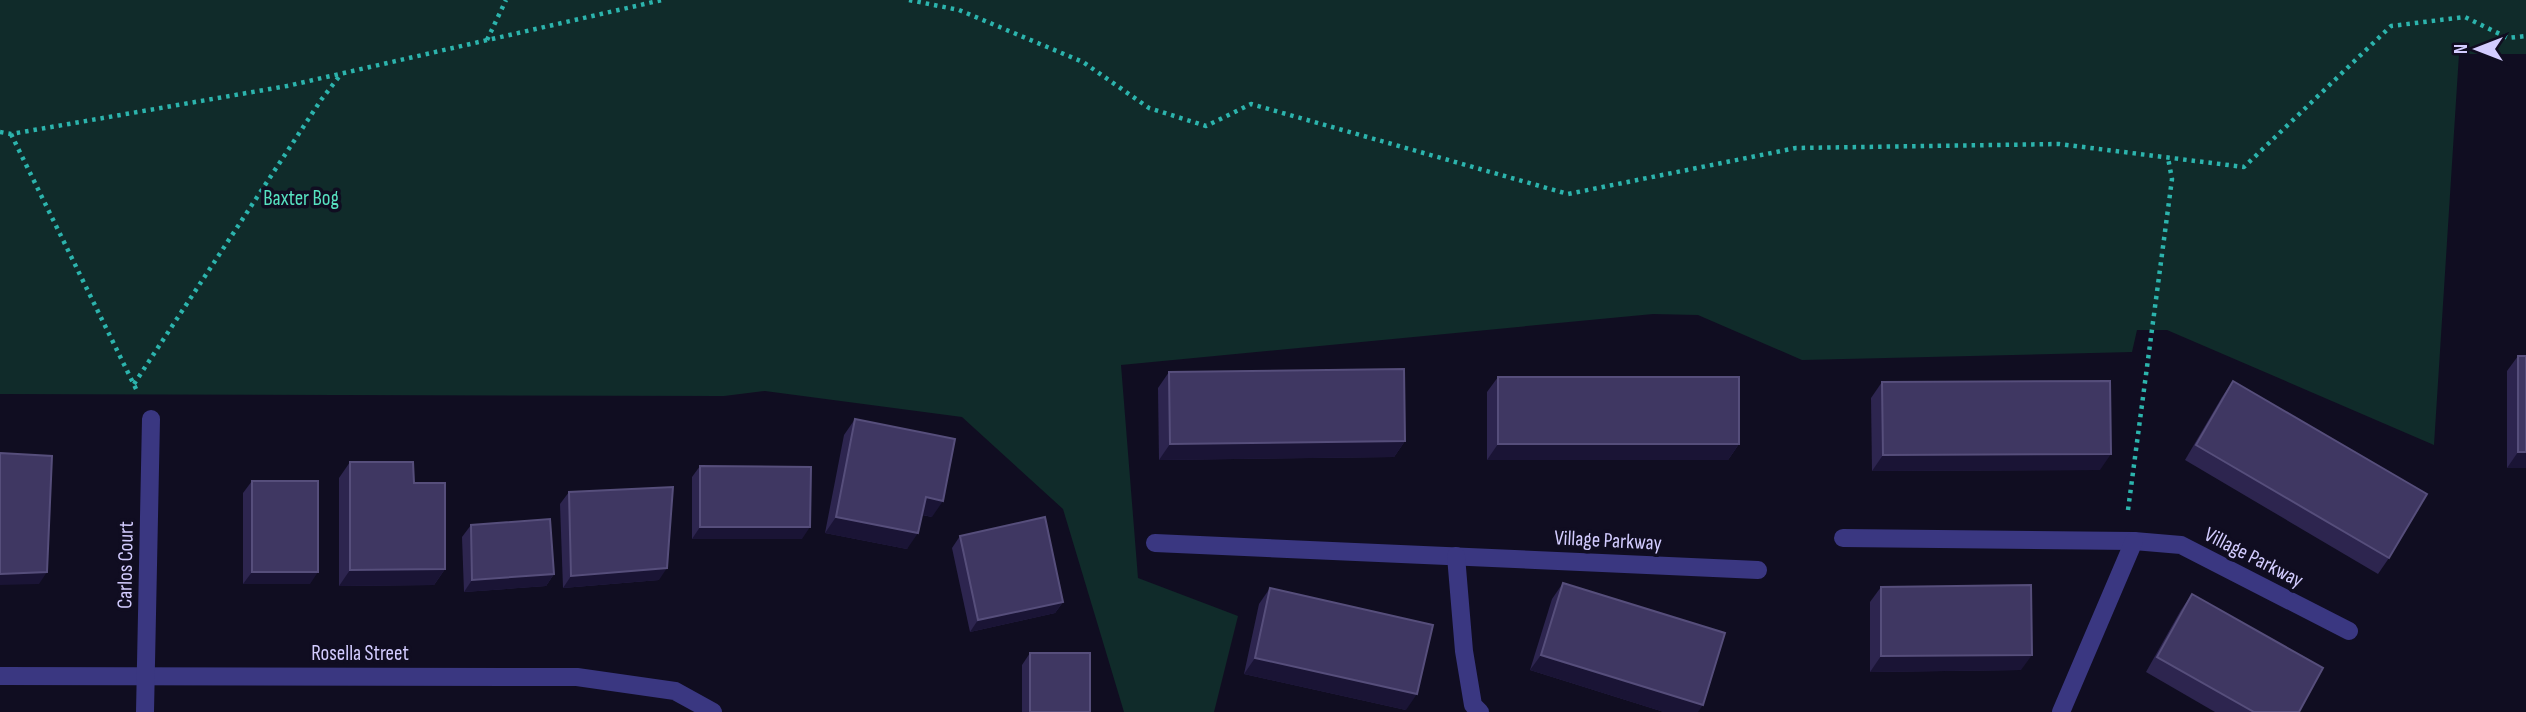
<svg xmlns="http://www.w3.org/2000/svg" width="2526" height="712" font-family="'Sofia Sans Condensed',sans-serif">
<rect width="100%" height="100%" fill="#100d21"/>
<path fill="#102b2a" d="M 0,0 L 2526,0 L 2526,54 L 2459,54 L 2434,445 L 2167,330 L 2137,330 L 2132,352 L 1802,360 L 1698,315 L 1653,314 L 1121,365 L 1138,578 L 1238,616 L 1214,712 L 1124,712 L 1063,509 L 962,417 L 765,391 L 724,396 L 0,394 Z"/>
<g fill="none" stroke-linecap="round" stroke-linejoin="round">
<g stroke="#2cb4ad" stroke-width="4.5" stroke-dasharray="3.5 5" stroke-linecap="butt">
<path d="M 909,0 L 959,10 L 1083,62 L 1149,108 L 1206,126 L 1251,104 L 1568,194 L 1796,148 L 2059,144 L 2244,167 L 2391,26 L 2465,17 L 2508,38 L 2526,36"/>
<path d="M 487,40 L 506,0"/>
<path d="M 0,132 L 11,134 L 287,86 L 662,0"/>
<path d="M 11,134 L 138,393"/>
<path d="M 134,384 L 321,100 L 341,74"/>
<path d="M 2128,510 L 2172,179 L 2168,158"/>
</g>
<g stroke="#3a3781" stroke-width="18">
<path d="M 1843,538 L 2134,541 L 2181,545 L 2349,631"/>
<path d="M 1155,543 L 1758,570"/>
<path d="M 1456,556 L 1464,651 L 1473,705 L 1480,712"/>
<path d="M 0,676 L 577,677 L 675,691 L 713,712"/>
<path d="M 145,712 L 151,419"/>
<path d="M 2061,712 L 2134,541"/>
</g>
</g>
<g fill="#2d254f">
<path d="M 2518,356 L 2526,468 L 2507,468 L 2507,371 Z"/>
<path d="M 1169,372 L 1405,441 L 1394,457 L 1159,460 L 1158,388 Z"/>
<path d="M 1498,377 L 1739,444 L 1728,460 L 1487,460 L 1487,392 Z"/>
<path d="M 2233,381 L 2389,558 L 2378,574 L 2185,460 L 2222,397 Z"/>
<path d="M 1882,382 L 2100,470 L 1872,471 L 1871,398 Z"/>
<path d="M 855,419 L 932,517 L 922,515 L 907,549 L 825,533 L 844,435 Z"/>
<path d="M 350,462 L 414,483 L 445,569 L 434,585 L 339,586 L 339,478 Z"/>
<path d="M 700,466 L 802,539 L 692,539 L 692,477 Z"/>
<path d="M 252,481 L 310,584 L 243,584 L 243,493 Z"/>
<path d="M 569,492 L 659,580 L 563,588 L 560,504 Z"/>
<path d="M 471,525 L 554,574 L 546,586 L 464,592 L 462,537 Z"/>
<path d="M 960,536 L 1063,602 L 1055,613 L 970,632 L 952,548 Z"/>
<path d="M 1563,583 L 1698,712 L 1664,712 L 1530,670 L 1552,599 Z"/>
<path d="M 1881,587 L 2021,670 L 1870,672 L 1870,602 Z"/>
<path d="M 1270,588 L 1406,710 L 1244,674 L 1259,604 Z"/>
<path d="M 2192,594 L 2299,712 L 2215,712 L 2146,672 L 2181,610 Z"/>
<path d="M 1030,653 L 1090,712 L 1022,712 L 1022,665 Z"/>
</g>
<g fill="#1a1435">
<path d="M 1405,441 L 1394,457 L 1159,460 L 1170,444 Z"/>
<path d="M 1498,444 L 1739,444 L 1728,460 L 1487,460 Z"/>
<path d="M 2518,452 L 2526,452 L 2526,468 L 2507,468 Z"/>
<path d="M 2111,454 L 2100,470 L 1872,471 L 1883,455 Z"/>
<path d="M 926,497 L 943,501 L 932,517 L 915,513 Z"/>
<path d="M 836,517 L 918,533 L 907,549 L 825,533 Z"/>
<path d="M 700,527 L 810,527 L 802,539 L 692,539 Z"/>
<path d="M 667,568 L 659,580 L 563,588 L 571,576 Z"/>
<path d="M 445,569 L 434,585 L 339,586 L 350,570 Z"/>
<path d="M 47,572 L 39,584 L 0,585 L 0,574 Z"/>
<path d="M 252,572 L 318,572 L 310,584 L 243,584 Z"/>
<path d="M 554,574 L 546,586 L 464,592 L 472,580 Z"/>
<path d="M 1063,602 L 1055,613 L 970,632 L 978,620 Z"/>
<path d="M 1541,655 L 1703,705 L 1698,712 L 1664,712 L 1530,670 Z"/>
<path d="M 2032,655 L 2021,670 L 1870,672 L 1881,656 Z"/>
<path d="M 1255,658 L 1417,694 L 1406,710 L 1244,674 Z"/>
</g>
<g fill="#3f3762" stroke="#564e7b" stroke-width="2">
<rect x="2518" y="356" width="8" height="96"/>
<path d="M 1404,369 L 1405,441 L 1170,444 L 1169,372 Z"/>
<rect x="1498" y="377" width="241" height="67"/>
<path d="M 2110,381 L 2111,454 L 1883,455 L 1882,382 Z"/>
<path d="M 2233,381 L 2427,494 L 2389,558 L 2196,445 Z"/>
<path d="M 855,419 L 955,439 L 943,501 L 926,497 L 918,533 L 836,517 Z"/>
<path d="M 0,453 L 52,456 L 47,572 L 0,574 Z"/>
<path d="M 350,462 L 413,462 L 414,483 L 445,483 L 445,569 L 350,570 Z"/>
<path d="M 700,466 L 811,467 L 810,527 L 700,527 Z"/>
<rect x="252" y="481" width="66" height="91"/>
<path d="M 673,487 L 667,568 L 571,576 L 569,492 Z"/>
<path d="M 1045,517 L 1063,602 L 978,620 L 960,536 Z"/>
<path d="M 550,519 L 554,574 L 472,580 L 471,525 Z"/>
<path d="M 1563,583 L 1725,633 L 1703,705 L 1541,655 Z"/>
<path d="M 2031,585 L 2032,655 L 1881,656 L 1881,587 Z"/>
<path d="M 1270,588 L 1433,625 L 1417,694 L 1255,658 Z"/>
<path d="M 2192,594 L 2323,668 L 2299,712 L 2254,712 L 2157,657 Z"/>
<rect x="1030" y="653" width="60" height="59"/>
</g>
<g text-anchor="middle" stroke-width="7" stroke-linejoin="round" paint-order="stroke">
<g font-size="21" fill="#57e1c0" stroke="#100d21">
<text x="301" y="205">Baxter Bog</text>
</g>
<g font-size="21" fill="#d3ccff" stroke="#100d21">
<text transform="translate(1608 540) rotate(3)" y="7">Village Parkway</text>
<text transform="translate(2254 557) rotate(27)" y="7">Village Parkway</text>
<text transform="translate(125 565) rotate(-89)" y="7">Carlos Court</text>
<text x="360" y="660">Rosella Street</text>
</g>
</g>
<g transform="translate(2477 49) rotate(270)" stroke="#100d21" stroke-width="5" paint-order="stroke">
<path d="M0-5L12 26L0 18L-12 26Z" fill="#d3ccff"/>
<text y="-10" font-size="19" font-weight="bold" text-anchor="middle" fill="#d3ccff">N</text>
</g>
</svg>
